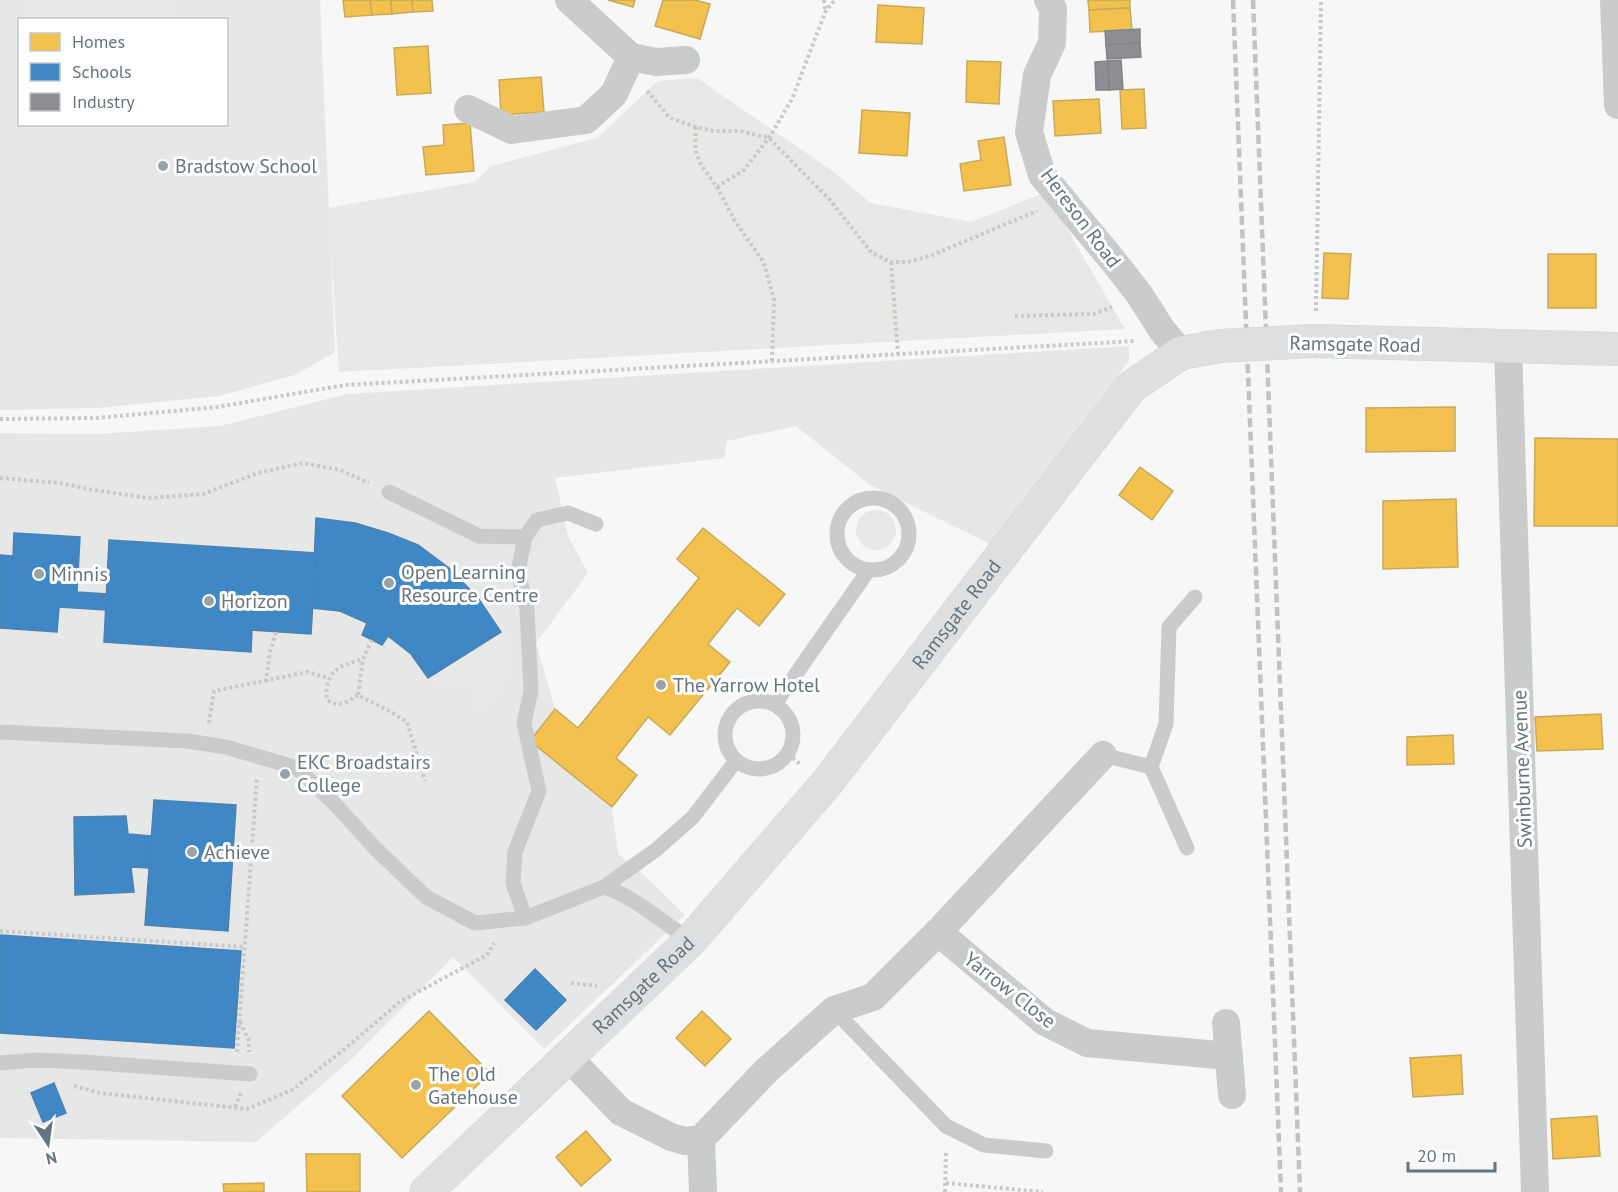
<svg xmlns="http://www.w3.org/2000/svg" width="1618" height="1192" font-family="'PT Sans',sans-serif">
<rect width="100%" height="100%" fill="#f7f7f7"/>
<g fill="#e6e7e7" fill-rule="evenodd">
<path d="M 0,0 L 320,0 L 335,352 L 295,375 L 219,396 L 97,408 L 0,410 ZM 20,20 L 226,20 L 226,124 L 20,124 Z"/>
<path d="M 1129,346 L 1129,361 L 990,544 L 870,485 L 796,426 L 727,441 L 724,458 L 555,478 L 568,536 L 551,534 L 536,643 L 555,709 L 530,741 L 612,807 L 618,854 L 645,876 L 685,915 L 544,1049 L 453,957 L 354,1057 L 256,1142 L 0,1138 L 0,433 L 96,434 L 220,426 L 347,394 Z"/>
</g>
<g fill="#e6e9e5">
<path d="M 28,0 L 175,0 L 177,19 L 30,19 Z"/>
<path d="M 697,78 L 831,170 L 871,203 L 971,222 L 1046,192 L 1125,329 L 339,372 L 328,208 L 475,182 L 491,166 L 597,138 L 658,81 Z"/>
<circle cx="876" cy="530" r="20"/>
<path d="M 551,534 L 568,536 L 588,573 L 536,643 L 527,583 L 529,557 Z"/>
<path d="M 501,632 L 511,644 L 510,667 L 501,691 L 476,715 L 477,688 L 474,684 C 457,690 442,689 428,678 Z"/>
</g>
<g fill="#f2c14e" stroke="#c8aa5c" stroke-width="1.5">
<path d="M 343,0 L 370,0 L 372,15 L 345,17 Z"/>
<path d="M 370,0 L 391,0 L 392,14 L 372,15 Z"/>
<path d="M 391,0 L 412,0 L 413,12 L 392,14 Z"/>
<path d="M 412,0 L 432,0 L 433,11 L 413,12 Z"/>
<path d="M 608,0 L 635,0 L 633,7 Z"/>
<path d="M 663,0 L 695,0 L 710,4 L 700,39 L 655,26 Z"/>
<path d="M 1088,0 L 1130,0 L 1130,8 L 1089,10 Z"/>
<path d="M 878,5 L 924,8 L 922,44 L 876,42 Z"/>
<path d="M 1130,8 L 1132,30 L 1090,32 L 1089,10 Z"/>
<path d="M 428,46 L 431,93 L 397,95 L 394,48 Z"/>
<path d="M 967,61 L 1001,62 L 999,104 L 966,102 Z"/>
<path d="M 541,77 L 544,112 L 501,115 L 499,80 Z"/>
<path d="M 1144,89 L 1146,128 L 1122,129 L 1120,90 Z"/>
<path d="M 1099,99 L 1101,133 L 1055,136 L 1053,101 Z"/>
<path d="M 862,110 L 910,113 L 907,156 L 859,153 Z"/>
<path d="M 470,123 L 474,171 L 426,175 L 423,147 L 444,145 L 443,125 Z"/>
<path d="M 1004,137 L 1011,185 L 964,191 L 960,164 L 981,160 L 978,141 Z"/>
<path d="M 1324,253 L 1351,254 L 1348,299 L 1322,298 Z"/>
<rect x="1548" y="254" width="48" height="54"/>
<path d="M 1455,407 L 1455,451 L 1366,452 L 1366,408 Z"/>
<path d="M 1535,438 L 1618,439 L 1618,526 L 1534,526 Z"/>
<path d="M 1140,467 L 1173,491 L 1152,520 L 1119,495 Z"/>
<path d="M 1456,499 L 1458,567 L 1383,569 L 1383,501 Z"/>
<path d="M 703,528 L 785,594 L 759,626 L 737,608 L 708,644 L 730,662 L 670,735 L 648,717 L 616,758 L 637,775 L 612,807 L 530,741 L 555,709 L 578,728 L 699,578 L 677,559 Z"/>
<path d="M 1601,714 L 1603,749 L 1537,751 L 1535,717 Z"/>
<path d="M 1453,735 L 1454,764 L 1407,765 L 1407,737 Z"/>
<path d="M 429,1011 L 490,1073 L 402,1158 L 342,1096 Z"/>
<path d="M 702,1011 L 731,1039 L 705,1066 L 676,1038 Z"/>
<path d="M 1461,1055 L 1463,1094 L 1413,1097 L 1410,1058 Z"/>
<path d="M 1597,1116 L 1600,1156 L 1553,1159 L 1551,1119 Z"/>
<path d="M 586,1131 L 611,1160 L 581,1186 L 556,1157 Z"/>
<path d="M 306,1154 L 360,1154 L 360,1192 L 307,1192 Z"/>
<path d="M 264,1183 L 264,1192 L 224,1192 L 223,1184 Z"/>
</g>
<g fill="#3f88c5" stroke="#4b82b0" stroke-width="1.5">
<path d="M 316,518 L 355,523 L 388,533 L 418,545 L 449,568 L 478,598 L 501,632 L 428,678 L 411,654 L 388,636 L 382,645 L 362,635 L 367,623 L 340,611 L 312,608 Z"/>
<path d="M 14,533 L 80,537 L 77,592 L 107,594 L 106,610 L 59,607 L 57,632 L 0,628 L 0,555 L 13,556 Z"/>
<path d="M 109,540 L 316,553 L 311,634 L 252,630 L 251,652 L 104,642 Z"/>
<path d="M 154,800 L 236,805 L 228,931 L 145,925 Z"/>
<path d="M 126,816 L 128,834 L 151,836 L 149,868 L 131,867 L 134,892 L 75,895 L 74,817 Z"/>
<path d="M 0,935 L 241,951 L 234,1048 L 0,1033 Z"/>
<path d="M 535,969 L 566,1000 L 536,1030 L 505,1000 Z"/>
<path d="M 54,1083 L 66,1113 L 43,1122 L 31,1093 Z"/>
</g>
<g fill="#8d8d92" stroke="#81868c" stroke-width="1.5">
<path d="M 1140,29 L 1140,43 L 1106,45 L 1105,31 Z"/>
<path d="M 1140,43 L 1141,57 L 1107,59 L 1106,45 Z"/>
<path d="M 1121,60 L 1123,89 L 1109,90 L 1108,61 Z"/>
<path d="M 1108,61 L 1109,90 L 1096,90 L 1095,62 Z"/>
</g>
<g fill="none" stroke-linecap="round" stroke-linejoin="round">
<defs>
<g id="primary">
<path d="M 1313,341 L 1618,349"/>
<path id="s1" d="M 426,1192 L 691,940 L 826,784 L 1131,387 L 1181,353 L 1220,346"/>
</g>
</defs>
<use href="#primary" stroke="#d3d4d5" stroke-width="34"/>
<g stroke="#c8c9ca" stroke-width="4" stroke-dasharray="3 3" stroke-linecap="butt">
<path d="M 824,0 L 825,9"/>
<path d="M 647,91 L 670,118 L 696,127 L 714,131 L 740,131 L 769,138 L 829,199 L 872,253 L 891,262 L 908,262 L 930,256 L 1037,211"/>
<path d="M 696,127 L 695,149 L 701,165 L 717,187 L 735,221 L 764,263 L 774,300 L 772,361"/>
<path d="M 717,187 L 744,170 L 769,138 L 792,99 L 826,10 L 835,0"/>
<path d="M 891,262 L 898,354"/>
<path d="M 1316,311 L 1321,0"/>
<path d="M 1015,316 L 1094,314 L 1112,307"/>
<path d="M 0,419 L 96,418 L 217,407 L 345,385 L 1135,341"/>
<path d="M 0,478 L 60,483 L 93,490 L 149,498 L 203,494 L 258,473 L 303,463 L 340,470 L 369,483"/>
<path d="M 372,640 L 363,659 L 358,695 L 393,713 L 407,722 L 425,781"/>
<path d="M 266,682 L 270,652 L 276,632"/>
<path d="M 358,695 C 347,702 339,708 327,700 C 324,672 339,665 363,659"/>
<path d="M 209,723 L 214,691 L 308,672 L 328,678"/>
<path d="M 788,754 L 801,765"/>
<path d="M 0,931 L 245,947"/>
<path d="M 571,983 L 597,986"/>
<path d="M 240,1022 L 249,1041 L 249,1052"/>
<path d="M 237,1052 L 257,778"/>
<path d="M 74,1086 L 100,1093 L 247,1109 L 292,1090 L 341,1052 L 401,1001 L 487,955 L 494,943"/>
<path d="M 235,1107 L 241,1093"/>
<path d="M 946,1183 L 1043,1192"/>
<path d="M 945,1192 L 946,1150"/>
</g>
<g stroke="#cacccc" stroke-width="15">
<path d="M 389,492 L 479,536 L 525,537"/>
<circle cx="873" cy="534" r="36"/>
<circle cx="759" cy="735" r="34"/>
<path d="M 775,704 L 868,571"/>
<path d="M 0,732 L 187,741 L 226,747 L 297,768 L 333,802 L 376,849 L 426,897 L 475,923 L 525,918 L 604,887 L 657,849 L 693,817 L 736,761"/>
<path d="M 1103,755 L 1151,767"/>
<path d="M 1187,848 L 1151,767 L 1166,724 L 1169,627 L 1195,597"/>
<path d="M 604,887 C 636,897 662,923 691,940"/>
<path d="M 525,918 L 513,883 L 515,852 L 539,791 L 524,723 L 531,691 L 527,609 L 518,571 L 525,537 L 537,520 L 568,513 L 596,524"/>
<path d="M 834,1010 L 946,1126 L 984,1145 L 1046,1151"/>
<path d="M 0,1063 L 36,1060 L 83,1062 L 250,1074"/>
</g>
<g stroke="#cacccc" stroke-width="28">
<path d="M 569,0 L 631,57 L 656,62 L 686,60"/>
<path d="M 1048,0 L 1053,9 L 1052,43 L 1037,75 L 1029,132 L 1042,175 L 1114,262 L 1139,294 L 1162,330 L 1181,353"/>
<path d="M 1614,0 L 1618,105"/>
<path d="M 468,109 L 512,130 L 586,120 L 614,94 L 631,57"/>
<path d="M 1508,347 L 1535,1192"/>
<path d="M 938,932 L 1045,1022 L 1087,1043 L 1229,1056"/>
<path d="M 1226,1023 L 1232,1095"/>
<path d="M 568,1057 L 621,1112 L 671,1137 L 685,1141 L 701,1139 L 767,1070 L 834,1010 L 873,997 L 938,932 L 1103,755"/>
<path d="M 701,1139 L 703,1192"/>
</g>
<use href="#primary" stroke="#dedfe0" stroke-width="33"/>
<g stroke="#c1c2c3" stroke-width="4.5" stroke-dasharray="9 4.5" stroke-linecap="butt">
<path d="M 1233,0 L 1281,1192"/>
<path d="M 1253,0 L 1300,1192"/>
</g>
<defs>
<path id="primary-bridge" d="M 1220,346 L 1313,341"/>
</defs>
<use href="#primary-bridge" stroke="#d3d4d5" stroke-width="34" stroke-linecap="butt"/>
<use href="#primary-bridge" stroke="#dedfe0" stroke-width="33"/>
</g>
<g fill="#99a2a8" stroke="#fff" stroke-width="2">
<circle cx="163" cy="166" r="6"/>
<circle cx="39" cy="574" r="6"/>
<circle cx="389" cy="583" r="6"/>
<circle cx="209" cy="601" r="6"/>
<circle cx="661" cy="685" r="6"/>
<circle cx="285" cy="774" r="6"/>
<circle cx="192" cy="852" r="6"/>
<circle cx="416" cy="1085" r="6"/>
</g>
<g text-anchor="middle" stroke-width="6" stroke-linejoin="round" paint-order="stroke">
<g font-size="20" fill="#66747e" stroke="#fff" text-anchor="start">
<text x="175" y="173">Bradstow School</text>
<text x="401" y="579">Open Learning<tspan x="401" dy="23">Resource Centre</tspan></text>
<text x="51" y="581">Minnis</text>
<text x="221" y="608">Horizon</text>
<text x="673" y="692">The Yarrow Hotel</text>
<text x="297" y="769">EKC Broadstairs<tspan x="297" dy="23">College</tspan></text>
<text x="204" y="859">Achieve</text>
<text x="428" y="1081">The Old<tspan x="428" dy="23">Gatehouse</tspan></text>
</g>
<g font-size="20" fill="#66747e" stroke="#fff">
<text transform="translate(1081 218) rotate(53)" y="7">Hereson Road</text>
<text transform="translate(1355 344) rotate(1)" y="7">Ramsgate Road</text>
<text dy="7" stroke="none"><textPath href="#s1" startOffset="786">Ramsgate Road</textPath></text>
<text transform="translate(1522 769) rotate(-92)" y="7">Swinburne Avenue</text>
<text dy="7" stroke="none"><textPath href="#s1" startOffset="300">Ramsgate Road</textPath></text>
<text transform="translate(1010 990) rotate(38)" y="7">Yarrow Close</text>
</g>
</g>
<rect x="18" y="18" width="210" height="108" fill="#ffffff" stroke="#c2c7cb" stroke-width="1.5"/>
<rect x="30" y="33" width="30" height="18" fill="#f2c14e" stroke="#c2c7cb" stroke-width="1.5"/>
<text x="72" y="48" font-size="18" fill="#66747e">Homes</text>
<rect x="30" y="63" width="30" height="18" fill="#3f88c5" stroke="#c2c7cb" stroke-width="1.5"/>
<text x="72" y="78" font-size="18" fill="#66747e">Schools</text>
<rect x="30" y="93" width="30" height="18" fill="#8d8d92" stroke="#c2c7cb" stroke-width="1.5"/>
<text x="72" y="108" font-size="18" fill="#66747e">Industry</text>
<g transform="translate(48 1144) rotate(167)" stroke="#ffffff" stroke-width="4.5" paint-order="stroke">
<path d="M0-4.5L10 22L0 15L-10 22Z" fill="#66747e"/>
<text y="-9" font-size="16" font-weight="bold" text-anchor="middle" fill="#66747e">N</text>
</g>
<path d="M1408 1162v9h87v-9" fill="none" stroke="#66747e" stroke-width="3"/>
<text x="1417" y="1162" font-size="18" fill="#66747e" stroke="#ffffff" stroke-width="4.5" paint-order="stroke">20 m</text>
</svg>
